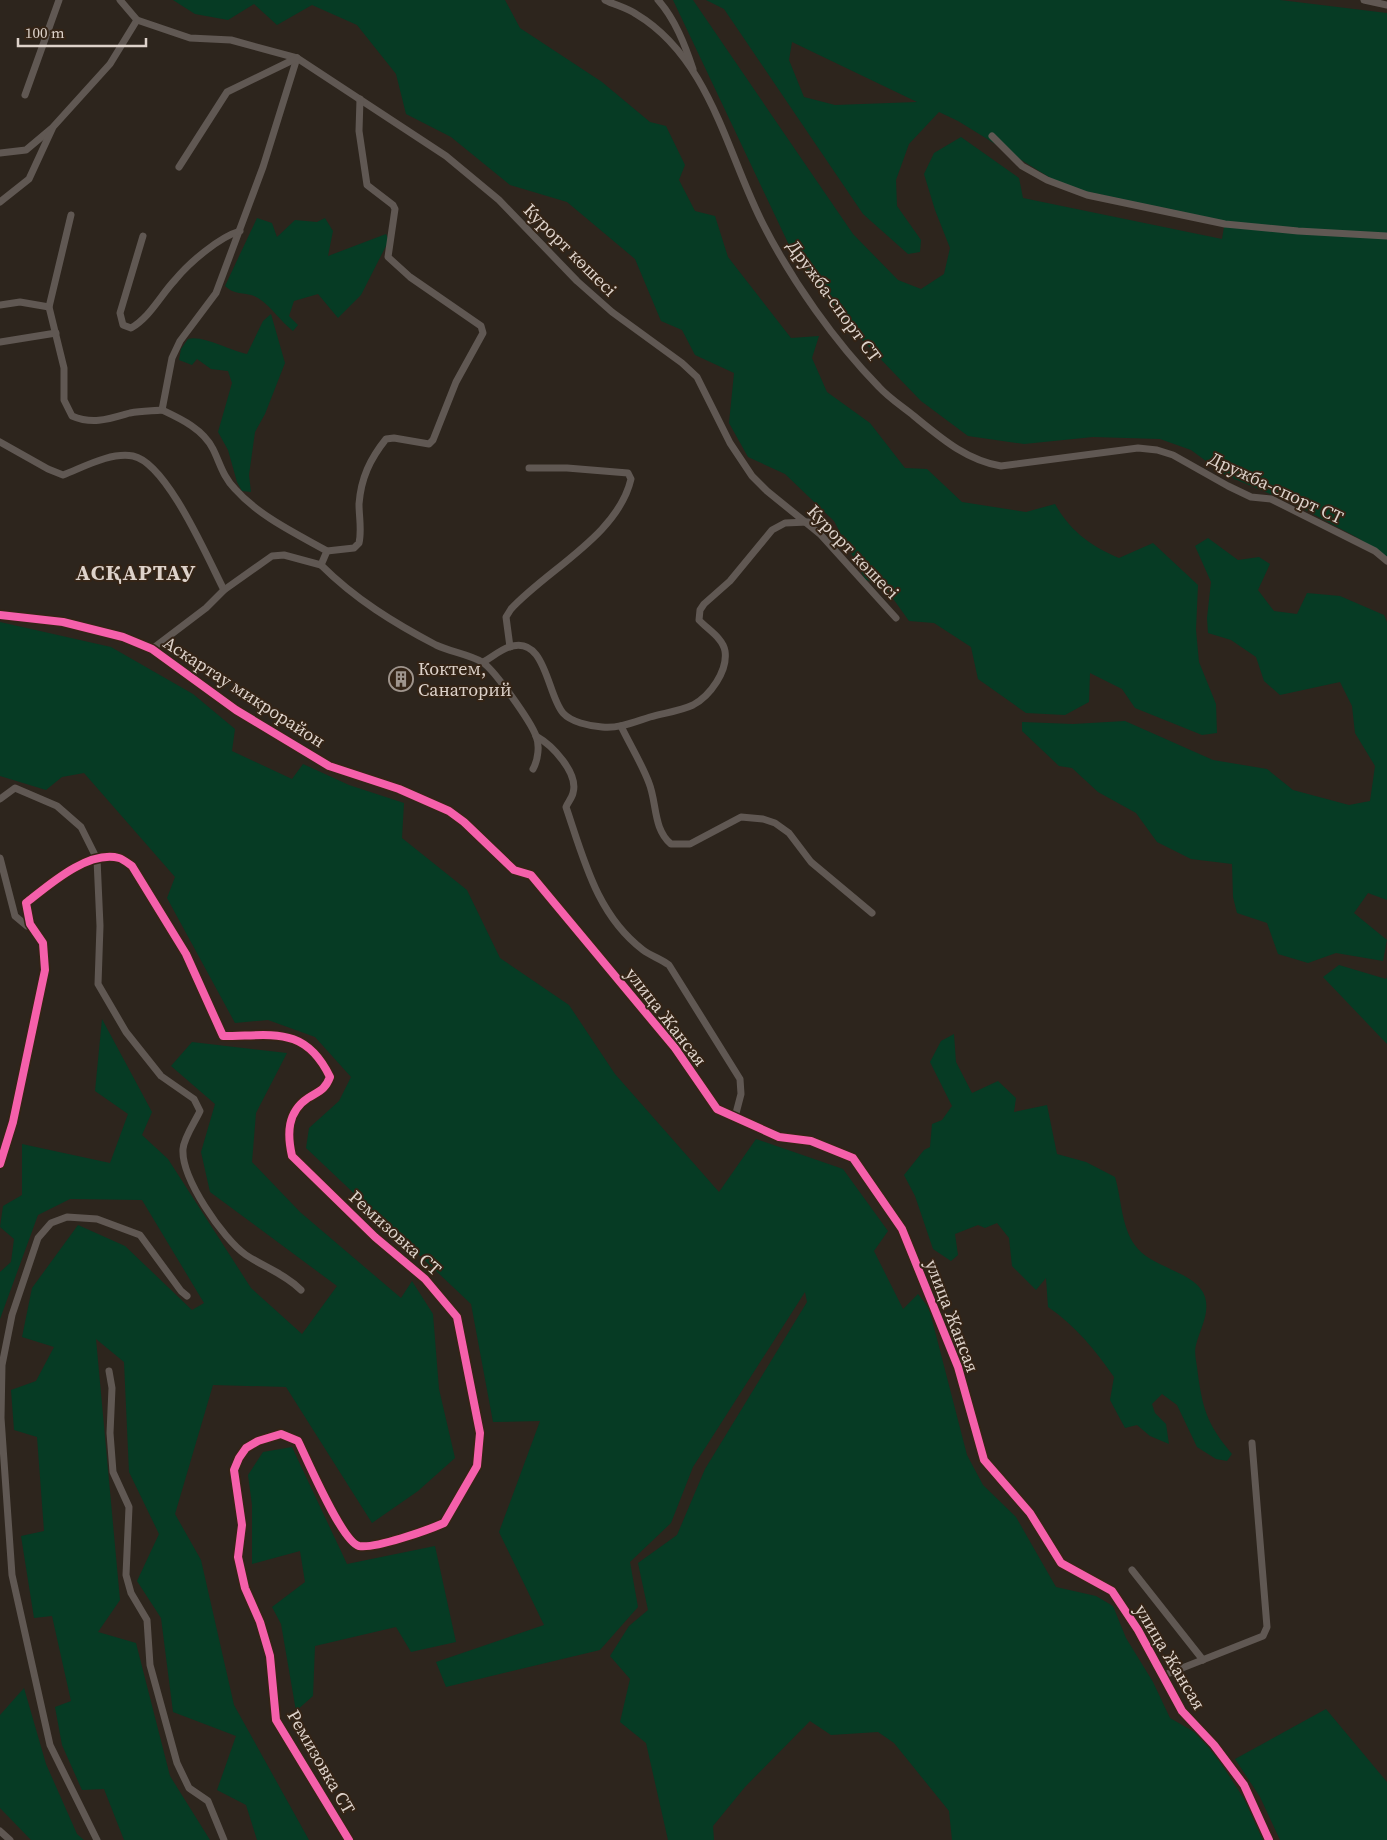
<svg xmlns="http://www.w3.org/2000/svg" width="1387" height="1840" font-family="'Source Serif 4',serif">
<rect width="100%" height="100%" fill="#2d251d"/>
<g fill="#063b24" fill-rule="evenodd">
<path d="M 173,0 L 505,0 L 520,28 L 602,82 L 650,122 L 666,126 L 685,165 L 679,180 L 695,211 L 715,216 L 728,257 L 791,338 L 819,336 L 812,358 L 827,392 L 870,423 L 905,468 L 927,469 L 962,502 L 1026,512 L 1055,504 C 1070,531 1092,547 1119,558 L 1153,543 L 1198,585 L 1196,630 L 1199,662 L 1216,704 L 1217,733 L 1202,735 L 1135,708 L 1122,689 L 1090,673 L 1089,702 L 1065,715 L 1026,713 L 978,679 L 971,647 L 934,623 L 909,621 L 887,590 L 865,579 L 834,521 L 785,474 L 748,457 L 729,423 L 734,373 L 695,355 L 682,330 L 661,321 L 635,259 L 567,202 L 510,185 L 451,137 L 406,114 L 396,74 L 357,25 L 312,5 L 277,25 L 254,4 L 228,20 L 195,14 Z"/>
<path d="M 673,0 L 693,0 L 853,234 L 898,280 L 921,289 L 944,274 L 950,248 L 935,210 L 924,174 L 934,153 L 961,137 L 1019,178 L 1023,198 L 1222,239 L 1225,221 L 1065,187 L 958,121 L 939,112 L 909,144 L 896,180 L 897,206 L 921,240 L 920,252 L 908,254 L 863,214 L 724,9 L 706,0 L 1280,0 L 1387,13 L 1387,557 L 1358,538 L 1294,504 L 1225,475 L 1191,450 L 1160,439 L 1093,437 L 1024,444 L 968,436 L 921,401 L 840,317 L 789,245 ZM 792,42 L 917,102 L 835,105 L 804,97 L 789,60 Z"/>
<path d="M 257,218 L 272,223 L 277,237 L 295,220 L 317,222 L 325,218 L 333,231 L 328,256 L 386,234 L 389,240 L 361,295 L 338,318 L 318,294 L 294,301 L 289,316 L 298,325 L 293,331 C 280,321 272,307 258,298 C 247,291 237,297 225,286 Z"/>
<path d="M 271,314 L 285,363 L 265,414 L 255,432 L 249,475 L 251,492 L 242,491 L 237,482 L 228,450 L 218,432 L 232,383 L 228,371 L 211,369 L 197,359 L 192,365 L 179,360 L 181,349 L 188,339 C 203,335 228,350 247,354 L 263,321 Z"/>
<path d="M 1208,538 L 1238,560 L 1259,557 L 1270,564 L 1258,590 L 1274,611 L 1297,614 L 1307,593 L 1340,596 L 1384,615 L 1387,622 L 1387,900 L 1368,893 L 1354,913 L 1387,940 L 1383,961 L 1336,953 L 1308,963 L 1278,954 L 1267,923 L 1237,913 L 1233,897 L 1232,864 L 1191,859 L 1157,842 L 1136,813 L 1098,792 L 1072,768 L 1059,766 L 1022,731 L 1022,722 L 1073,724 L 1125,721 L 1213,760 L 1267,769 L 1293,790 L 1349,805 L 1370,801 L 1375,766 L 1355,733 L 1352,706 L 1340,682 L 1280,695 L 1264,681 L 1256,657 L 1231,640 L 1208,633 L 1207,618 L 1211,582 L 1195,546 Z"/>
<path d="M 0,622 L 111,647 L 193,694 L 235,729 L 232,751 L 292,779 L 303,764 L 349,785 L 404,803 L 402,838 L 467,890 L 500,958 L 569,1005 L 615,1074 L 719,1192 L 756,1139 L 843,1169 L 888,1231 L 874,1251 L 903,1309 L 918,1294 L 929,1308 L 967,1455 L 983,1485 L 1016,1517 L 1056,1587 L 1096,1596 L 1113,1606 L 1126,1638 L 1153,1682 L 1170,1718 L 1198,1734 L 1219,1760 L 1246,1802 L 1263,1840 L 952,1840 L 949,1811 L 894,1743 L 878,1732 L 831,1735 L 810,1721 L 745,1787 L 713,1826 L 714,1840 L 668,1840 L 646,1743 L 620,1722 L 630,1679 L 610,1656 L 629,1626 L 648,1610 L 638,1563 L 677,1535 L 705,1469 L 807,1302 L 805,1292 L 693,1467 L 671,1523 L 630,1562 L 638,1607 L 600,1650 L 446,1687 L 436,1662 L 544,1625 L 499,1532 L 540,1421 L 493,1422 L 471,1304 L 306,1148 L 309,1128 L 339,1101 L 351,1077 L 315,1037 L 268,1020 L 235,1023 L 167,898 L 175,877 L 84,773 L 62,777 L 46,790 L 0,776 Z"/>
<path d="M 1339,965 L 1386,979 L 1387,977 L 1387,1044 L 1323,977 Z"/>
<path d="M 102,1019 L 152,1112 L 142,1135 L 168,1159 L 251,1288 L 302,1334 L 337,1286 L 210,1192 L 201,1152 L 215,1104 L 171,1066 L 192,1042 L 287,1053 L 256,1113 L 252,1162 L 300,1212 L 401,1298 L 412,1281 L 433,1314 L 439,1389 L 455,1458 L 418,1491 L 372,1523 L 286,1387 L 213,1385 L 175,1514 L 201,1560 L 234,1705 L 309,1840 L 257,1840 L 246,1805 L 217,1790 L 236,1736 L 173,1712 L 161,1618 L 137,1581 L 159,1534 L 129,1472 L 124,1362 L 96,1339 L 120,1600 L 98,1632 L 136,1643 L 170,1776 L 210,1840 L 124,1840 L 104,1789 L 82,1790 L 62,1745 L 55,1707 L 71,1701 L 52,1616 L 34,1618 L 21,1536 L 44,1531 L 37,1437 L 14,1430 L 11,1390 L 36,1381 L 54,1347 L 22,1337 L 32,1288 L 78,1225 L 125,1246 L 192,1310 L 204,1303 L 142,1200 L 70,1199 L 38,1215 L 0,1319 L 0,1272 L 11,1262 L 14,1239 L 0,1227 L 3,1206 L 22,1195 L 22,1144 L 110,1163 L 128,1114 L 95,1091 Z"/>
<path d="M 954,1034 L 956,1062 L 972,1093 L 998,1081 L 1016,1098 L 1014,1112 L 1047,1105 L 1057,1154 L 1086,1162 L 1115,1177 C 1122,1200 1121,1230 1138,1249 C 1154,1268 1198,1273 1205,1297 C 1210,1314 1200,1329 1196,1345 C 1194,1351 1196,1360 1197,1367 C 1202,1407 1206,1423 1232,1454 L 1227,1461 L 1216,1459 L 1197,1447 L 1177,1405 L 1162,1394 L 1152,1404 L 1155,1413 L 1166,1424 L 1169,1444 L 1150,1436 L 1137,1425 L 1125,1428 L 1110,1400 L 1114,1377 C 1095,1350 1076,1326 1048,1307 L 1046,1278 L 1036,1290 L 1012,1266 L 1009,1238 L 997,1223 L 985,1228 L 978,1225 L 955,1234 L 958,1255 L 951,1261 L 933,1249 L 915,1196 L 904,1175 L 924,1150 L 930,1147 L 932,1124 L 942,1120 L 952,1106 L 930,1062 L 941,1041 Z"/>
<path d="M 292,1447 L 347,1564 L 435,1546 L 456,1642 L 411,1652 L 396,1627 L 315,1646 L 313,1696 L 296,1711 L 281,1624 L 272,1607 L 305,1582 L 300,1551 L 252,1564 L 252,1505 L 248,1475 L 263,1452 Z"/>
<path d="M 24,1688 L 46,1764 L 77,1834 L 84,1840 L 31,1840 L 0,1808 L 0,1715 Z"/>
<path d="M 1326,1709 L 1387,1782 L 1387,1840 L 1280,1840 L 1260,1797 L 1235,1759 Z"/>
</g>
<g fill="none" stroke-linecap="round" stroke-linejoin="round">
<g stroke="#605853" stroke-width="7">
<path d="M 120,0 L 137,20 L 190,38 L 231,40 L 297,58 L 446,156 L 499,200 L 577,281 L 612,312 L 682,363 L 697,377 L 730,443 L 752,476 L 767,491 L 820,534 L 896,618"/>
<path d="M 605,0 C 615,5 627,8 636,14 C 710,58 727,154 763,224 C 792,281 835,342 879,387 C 889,398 903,407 914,416 C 941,438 966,460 1001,466 L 1138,448 L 1157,450 L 1173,455 L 1228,486 L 1251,497 L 1271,499 L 1375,551 L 1387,561"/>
<path d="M 658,0 C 675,19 685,45 693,69"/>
<path d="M 1364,0 L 1387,5"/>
<path d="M 297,58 L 263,167 L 216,293 L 180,341 L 172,358 L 162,410 C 181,419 203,429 213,449 C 220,463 223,477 235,489 C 259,516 295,533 327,551 L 321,565 C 355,599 394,623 436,645 C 451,652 468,654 482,662 C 494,669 531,722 536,736 C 540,745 538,760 533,769"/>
<path d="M 25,95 L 59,0"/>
<path d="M 992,136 L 1022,166 L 1047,180 L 1087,195 L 1225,224 L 1298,231 L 1387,236"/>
<path d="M 0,153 L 26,150 L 51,129"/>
<path d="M 179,167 L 227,92 L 297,58"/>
<path d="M 0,202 L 29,179 L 53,127 L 110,64 L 137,20"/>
<path d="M 71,215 L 49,307 L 64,368 L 64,400 L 72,416 C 93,425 109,419 130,413 C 141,411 152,411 162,410"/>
<path d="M 143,236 L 120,313 L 123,325 L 131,328 C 150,317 160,296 175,280 C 189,263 219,237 240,231"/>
<path d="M 0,305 L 20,302 L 49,307"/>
<path d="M 0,342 L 56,333"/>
<path d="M 0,442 L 48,469 L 63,475 C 84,467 110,452 133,456 C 167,463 208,559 224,590"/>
<path d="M 327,551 L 354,548 L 359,543 C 362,530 359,517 359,504 C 361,478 370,459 386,439 L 394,438 L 429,444 L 433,440 L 456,382 L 483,333 L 481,326 L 410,277 L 388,257 L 395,209 L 393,205 L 367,185 L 359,131 L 360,99"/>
<path d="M 0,615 L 63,622 L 123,637 L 152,649 L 236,710 L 329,766 L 399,789 L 449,811 L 464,822 L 514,870 L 531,875 L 675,1048 L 717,1109 L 779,1137 L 811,1141 L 853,1158 L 902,1229 L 958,1367 L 984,1460 L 1030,1513 L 1061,1563 L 1112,1591 L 1138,1630 L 1182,1711 L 1214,1745 L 1244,1785 L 1269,1840"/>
<path d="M 510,647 L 506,617 L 511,609 C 548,569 618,535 631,479 L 628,473 L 567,468 L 529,468"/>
<path d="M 152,649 L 206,608 L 224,590 L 272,556 L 284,555 L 321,565"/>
<path d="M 483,662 C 491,658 500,650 509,647 C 546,634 547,695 563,713 C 571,722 589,726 602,727 C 618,729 634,722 650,717 C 664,713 680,711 693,705 C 710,696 728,671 725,651 C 723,638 707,629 699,620 L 700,610 L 704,604 L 730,581 L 772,530 L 785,523 L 808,522"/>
<path d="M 621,726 C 630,745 642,764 649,783 C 657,803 653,829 671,844 L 690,844 L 741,817 L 763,819 L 775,823 L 789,833 L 811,862 L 872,913"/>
<path d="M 536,736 C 552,745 579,773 573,793 C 572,798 568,802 566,807 C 584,860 597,915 643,950 C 651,956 661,959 669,965 L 740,1079 L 741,1094 L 735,1117"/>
<path d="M 0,799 L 15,788 L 57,806 L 81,827 L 97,859 L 100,926 L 98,984 L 126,1032 L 161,1076 L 194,1099 L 200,1111 C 195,1122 184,1137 183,1149 C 181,1178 223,1239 246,1255 C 264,1267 285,1274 301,1290"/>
<path d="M 0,858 L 15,916 L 27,926 L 30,924"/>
<path d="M 0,1164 L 13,1122 L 45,970 L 43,943 L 30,924 L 26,903 C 49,885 88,850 119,858 C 123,859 129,864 132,866 L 186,954 L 223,1036 C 272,1036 305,1025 330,1077 C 325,1090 319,1091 308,1098 C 287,1112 287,1134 292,1156 L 375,1237 L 425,1279 L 457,1317 L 480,1433 L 477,1466 L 444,1523 C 428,1530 375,1549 359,1546 C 342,1542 307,1459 298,1441 L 281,1434 L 258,1441 L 246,1448 L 239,1458 L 234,1470 L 242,1525 L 238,1557 L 245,1588 L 260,1622 L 270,1656 L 276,1720 L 349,1840"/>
<path d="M 109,1371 L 112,1388 L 110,1433 L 113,1472 L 129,1507 L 126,1575 L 131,1593 L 147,1620 L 150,1665 L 177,1763 L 189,1788 L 208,1801 L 224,1840"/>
<path d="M 1132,1570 L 1203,1660"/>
<path d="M 1162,1676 L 1263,1636 L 1267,1627 L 1252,1443"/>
<path d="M 0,1831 L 10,1840"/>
<path d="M 97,1840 L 50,1745 L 12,1575 L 1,1418 L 2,1365 L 12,1315 L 38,1238 L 51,1223 L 67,1217 L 97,1219 L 140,1235 L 181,1291 L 187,1296"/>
</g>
<defs>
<g id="cycleway">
<path d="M 0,615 L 63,622 L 123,637 L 152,649 L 236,710 L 329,766 L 399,789 L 449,811 L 464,822 L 514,870 L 531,875 L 675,1048 L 717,1109 L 779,1137 L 811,1141 L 853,1158 L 902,1229 L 958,1367 L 984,1460 L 1030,1513 L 1061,1563 L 1112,1591 L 1138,1630 L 1182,1711 L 1214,1745 L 1244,1785 L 1269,1840"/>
<path d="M 0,1164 L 13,1122 L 45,970 L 43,943 L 30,924 L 26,903 C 49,885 88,850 119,858 C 123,859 129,864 132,866 L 186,954 L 223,1036 C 272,1036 305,1025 330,1077 C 325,1090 319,1091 308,1098 C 287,1112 287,1134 292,1156 L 375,1237 L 425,1279 L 457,1317 L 480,1433 L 477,1466 L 444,1523 C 428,1530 375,1549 359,1546 C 342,1542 307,1459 298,1441 L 281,1434 L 258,1441 L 246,1448 L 239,1458 L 234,1470 L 242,1525 L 238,1557 L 245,1588 L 260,1622 L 270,1656 L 276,1720 L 349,1840"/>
</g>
</defs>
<use href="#cycleway" stroke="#342416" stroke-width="11"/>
<use href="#cycleway" stroke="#f560ab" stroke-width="8"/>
</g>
<defs>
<symbol id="building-ring" viewBox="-11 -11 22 22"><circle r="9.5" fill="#342416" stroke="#9f958d" stroke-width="1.5"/><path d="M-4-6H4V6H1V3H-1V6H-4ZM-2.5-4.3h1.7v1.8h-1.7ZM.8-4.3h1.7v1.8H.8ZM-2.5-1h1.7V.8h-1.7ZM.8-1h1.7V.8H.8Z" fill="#9f958d"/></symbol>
</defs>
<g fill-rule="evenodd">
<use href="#building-ring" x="387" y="665" width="28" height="28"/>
</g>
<g text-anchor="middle" stroke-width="4" stroke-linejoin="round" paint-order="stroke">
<g font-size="18" fill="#ddd2ca" stroke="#342416">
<text transform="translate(570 250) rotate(45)" y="6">Курорт көшесі</text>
<text transform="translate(834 301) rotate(54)" y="6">Дружба-спорт СТ</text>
<text transform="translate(1276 488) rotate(25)" y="6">Дружба-спорт СТ</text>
<text transform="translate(853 552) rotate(46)" y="6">Курорт көшесі</text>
<text transform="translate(244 692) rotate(33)" y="6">Аскартау микрорайон</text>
<text transform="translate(666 1017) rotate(52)" y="6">улица Жансая</text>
<text transform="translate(395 1233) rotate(42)" y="6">Ремизовка СТ</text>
<text transform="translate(952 1316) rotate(69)" y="6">улица Жансая</text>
<text transform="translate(1170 1657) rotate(59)" y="6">улица Жансая</text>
<text transform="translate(321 1762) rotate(60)" y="6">Ремизовка СТ</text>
</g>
<g font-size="18" fill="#ddd2ca" stroke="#342416" text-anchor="start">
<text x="418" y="675">Коктем,<tspan x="418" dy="21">Санаторий</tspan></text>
</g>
<g font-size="22" font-weight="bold" letter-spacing="1" fill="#ddd2ca" stroke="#342416">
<text x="136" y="580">АСҚАРТАУ</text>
</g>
</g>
<path d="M18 38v8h128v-8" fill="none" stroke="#ddd2ca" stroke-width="2.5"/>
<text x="25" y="38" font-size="15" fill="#ddd2ca" stroke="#342416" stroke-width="4" paint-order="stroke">100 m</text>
</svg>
